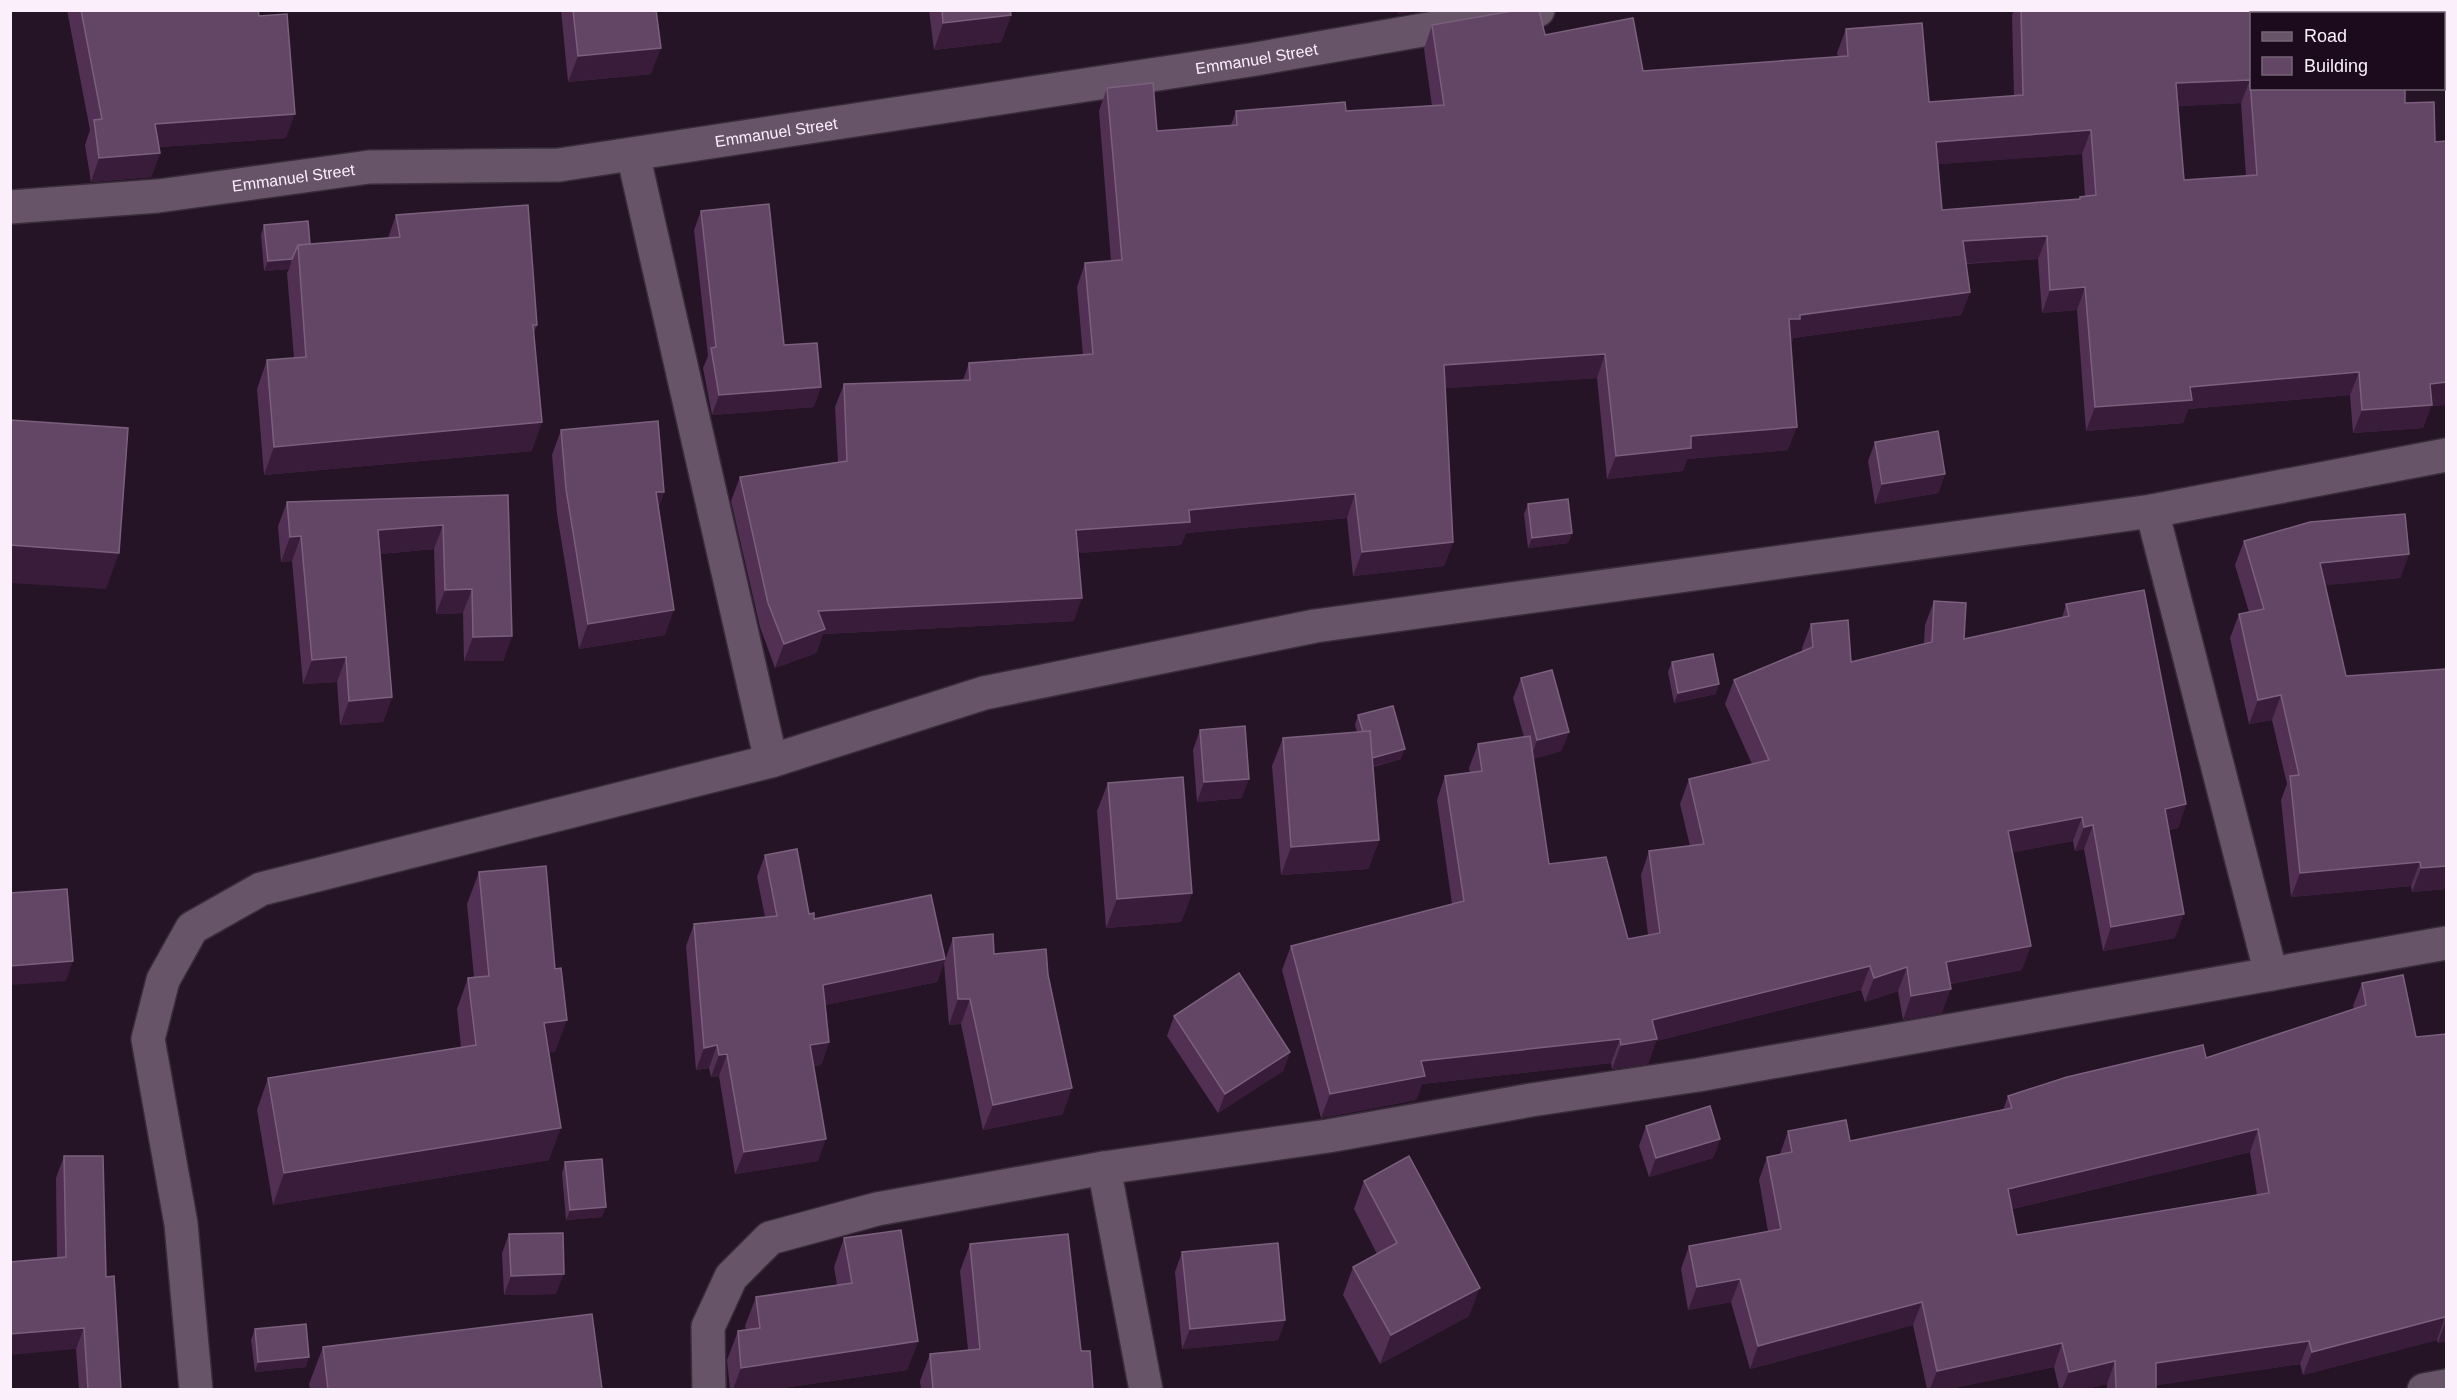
<svg xmlns="http://www.w3.org/2000/svg" width="2457" height="1400" font-family="Helvetica,sans-serif">
<rect width="100%" height="100%" fill="#251426"/>
<g fill="none" stroke-linecap="round" stroke-linejoin="round">
<defs>
<g id="minor">
<path d="M 633,154 L 771,761"/>
<path id="s1" d="M 10,207 L 158,196 L 369,167 L 559,165 L 1250,60 L 1538,10"/>
<path d="M 2152,511 L 2271,974"/>
<path d="M 1104,1168 L 1146,1390"/>
<path d="M 196,1390 L 181,1224 L 148,1039 L 163,980 L 192,928 L 261,889 L 771,761 L 984,693 L 1315,626 L 2152,511 L 2446,455"/>
<path d="M 709,1390 L 708,1327 L 731,1277 L 770,1238 L 877,1209 L 1104,1168 L 1328,1136 L 1531,1100 L 1698,1075 L 2446,943"/>
<path d="M 2424,1390 L 2446,1386"/>
</g>
</defs>
<use href="#minor" stroke="#392d3a" stroke-width="36"/>
<use href="#minor" stroke="#685469" stroke-width="33"/>
</g>
<g fill="#513053" fill-rule="evenodd">
<path d="M 67,10 L 258,10 L 286,138 L 159,147 L 160,153 L 151,177 L 91,182 L 85,145 L 90,130 Z"/>
<path d="M 561,10 L 656,10 L 651,74 L 568,82 Z"/>
<path d="M 929,10 L 1010,10 L 1011,15 L 1001,42 L 934,50 Z"/>
<path d="M 2014,10 L 2403,10 L 2405,103 L 2435,142 L 2446,141 L 2446,405 L 2431,406 L 2423,428 L 2353,433 L 2350,395 L 2188,409 L 2183,423 L 2086,431 L 2077,310 L 2042,313 L 2038,259 L 1966,264 L 1970,292 L 1961,315 L 1793,338 L 1792,342 L 1791,342 L 1788,450 L 1687,459 L 1683,471 L 1607,479 L 1597,378 L 1445,388 L 1453,542 L 1444,566 L 1353,576 L 1347,518 L 1186,533 L 1181,545 L 1078,553 L 1074,621 L 823,634 L 816,653 L 775,668 L 760,627 L 731,501 L 740,477 L 838,462 L 835,407 L 844,384 L 963,380 L 969,363 L 1083,355 L 1077,287 L 1085,263 L 1111,261 L 1099,111 L 1107,88 L 1157,131 L 1231,125 L 1236,111 L 1346,111 L 1432,106 L 1424,49 L 1432,25 L 1545,35 L 1643,71 L 1838,57 L 1837,53 L 1846,29 L 1929,102 L 2014,96 L 2012,15 ZM 2241,103 L 2246,176 L 2184,180 L 2178,106 ZM 2082,154 L 2085,196 L 2080,197 L 2079,199 L 1942,210 L 1938,164 Z"/>
<path d="M 701,211 L 814,407 L 712,415 L 703,368 L 708,356 L 694,230 Z"/>
<path d="M 396,215 L 537,325 L 534,332 L 532,451 L 264,475 L 257,389 L 267,360 L 294,358 L 287,273 L 289,269 L 264,271 L 261,235 L 264,225 L 310,244 L 388,238 Z"/>
<path d="M 561,430 L 664,492 L 658,509 L 665,635 L 579,649 L 557,514 L 552,455 Z"/>
<path d="M 1875,442 L 1945,474 L 1938,493 L 1875,504 L 1868,461 Z"/>
<path d="M 508,495 L 512,636 L 503,661 L 464,661 L 463,613 L 436,614 L 434,549 L 380,554 L 392,697 L 383,722 L 340,725 L 337,682 L 303,684 L 292,561 L 281,562 L 278,526 L 287,502 Z"/>
<path d="M 1528,504 L 1572,533 L 1568,543 L 1528,548 L 1524,514 Z"/>
<path d="M 2244,541 L 2409,554 L 2400,578 L 2325,585 L 2346,676 L 2446,669 L 2446,889 L 2412,892 L 2411,886 L 2291,897 L 2281,800 L 2287,784 L 2272,720 L 2249,724 L 2230,638 L 2239,614 L 2249,612 L 2235,565 Z"/>
<path d="M 1934,601 L 1964,639 L 2062,618 L 2066,604 L 2186,804 L 2178,828 L 2169,830 L 2175,938 L 2103,951 L 2084,849 L 2075,851 L 2073,841 L 2013,852 L 2022,970 L 1950,984 L 1942,1013 L 1903,1020 L 1898,991 L 1865,1002 L 1861,990 L 1656,1041 L 1648,1064 L 1612,1069 L 1611,1063 L 1422,1084 L 1416,1100 L 1321,1118 L 1282,970 L 1291,946 L 1452,904 L 1437,800 L 1445,776 L 1470,773 L 1469,768 L 1478,744 L 1524,737 L 1513,698 L 1521,678 L 1569,732 L 1561,751 L 1533,759 L 1549,864 L 1628,939 L 1648,935 L 1641,875 L 1649,851 L 1690,846 L 1680,804 L 1689,779 L 1752,764 L 1725,704 L 1734,680 L 1802,651 L 1802,648 L 1811,624 L 1851,662 L 1924,643 L 1925,625 Z"/>
<path d="M 1672,662 L 1716,694 L 1674,703 L 1668,672 Z"/>
<path d="M 1358,715 L 1401,759 L 1373,767 L 1379,840 L 1368,869 L 1281,875 L 1272,766 L 1283,738 L 1357,732 L 1355,725 Z"/>
<path d="M 1200,730 L 1242,798 L 1197,802 L 1193,750 Z"/>
<path d="M 1108,783 L 1192,893 L 1181,922 L 1106,928 L 1097,811 Z"/>
<path d="M 765,855 L 809,914 L 814,919 L 945,959 L 937,982 L 825,1005 L 829,1042 L 821,1065 L 813,1066 L 818,1161 L 735,1174 L 719,1076 L 711,1077 L 709,1068 L 696,1070 L 686,946 L 694,924 L 765,917 L 757,877 Z"/>
<path d="M 479,872 L 555,1052 L 549,1052 L 549,1160 L 273,1205 L 257,1110 L 268,1078 L 461,1047 L 457,1009 L 468,978 L 474,977 L 467,904 Z"/>
<path d="M 953,938 L 994,954 L 1063,1114 L 983,1130 L 961,1024 L 949,1025 L 944,963 Z"/>
<path d="M 2362,983 L 2416,1037 L 2446,1034 L 2446,1341 L 2438,1343 L 2437,1340 L 2303,1375 L 2300,1364 L 2156,1385 L 2156,1389 L 2107,1389 L 2107,1384 L 2086,1389 L 2059,1389 L 2054,1367 L 1949,1389 L 1927,1389 L 1913,1325 L 1750,1369 L 1731,1302 L 1688,1310 L 1681,1269 L 1689,1246 L 1768,1231 L 1759,1180 L 1767,1157 L 1780,1154 L 1788,1131 L 1850,1141 L 2003,1110 L 2008,1096 L 2206,1058 L 2354,1009 L 2353,1006 ZM 2250,1152 L 2257,1195 L 2017,1235 L 2012,1209 Z"/>
<path d="M 1174,1016 L 1290,1052 L 1283,1071 L 1218,1113 L 1167,1036 Z"/>
<path d="M 1646,1126 L 1720,1139 L 1713,1158 L 1649,1177 L 1639,1146 Z"/>
<path d="M 64,1156 L 106,1277 L 121,1389 L 79,1389 L 76,1349 L 57,1258 L 56,1178 Z"/>
<path d="M 565,1162 L 602,1217 L 566,1220 L 562,1173 Z"/>
<path d="M 1364,1181 L 1469,1316 L 1380,1364 L 1343,1295 L 1353,1267 L 1377,1254 L 1354,1209 Z"/>
<path d="M 509,1234 L 556,1294 L 504,1295 L 502,1253 Z"/>
<path d="M 844,1238 L 918,1341 L 907,1370 L 776,1389 L 730,1389 L 727,1360 L 738,1331 L 746,1330 L 745,1326 L 756,1297 L 837,1285 L 834,1267 Z"/>
<path d="M 970,1244 L 1081,1351 L 1093,1389 L 921,1389 L 920,1381 L 930,1354 L 968,1350 L 960,1271 Z"/>
<path d="M 1182,1252 L 1285,1320 L 1278,1340 L 1182,1349 L 1175,1272 Z"/>
<path d="M 255,1329 L 306,1367 L 255,1372 L 251,1340 Z"/>
<path d="M 323,1347 L 602,1389 L 310,1389 L 309,1384 Z"/>
</g>
<g fill="#381c39">
<path d="M 1399,10 L 1425,10 L 1397,15 Z"/>
<path d="M 1011,15 L 1001,42 L 934,50 L 943,23 Z"/>
<path d="M 661,48 L 651,74 L 568,82 L 578,56 Z"/>
<path d="M 2250,80 L 2241,103 L 2168,107 L 2176,83 Z"/>
<path d="M 295,114 L 286,138 L 147,148 L 155,124 Z"/>
<path d="M 2091,130 L 2082,154 L 1927,165 L 1936,142 Z"/>
<path d="M 160,153 L 151,177 L 91,182 L 99,158 Z"/>
<path d="M 2047,236 L 2038,259 L 1954,264 L 1963,241 Z"/>
<path d="M 292,259 L 289,269 L 264,271 L 268,261 Z"/>
<path d="M 2085,287 L 2077,310 L 2042,313 L 2050,290 Z"/>
<path d="M 1970,292 L 1961,315 L 1793,338 L 1792,342 L 1780,343 L 1789,319 L 1800,315 Z"/>
<path d="M 1605,354 L 1597,378 L 1435,389 L 1444,365 Z"/>
<path d="M 2359,372 L 2350,395 L 2188,409 L 2183,423 L 2086,431 L 2095,407 L 2190,387 Z"/>
<path d="M 2446,382 L 2446,405 L 2431,406 L 2423,428 L 2353,433 L 2362,410 L 2430,384 Z"/>
<path d="M 821,387 L 814,407 L 712,415 L 719,395 Z"/>
<path d="M 542,422 L 532,451 L 264,475 L 274,447 Z"/>
<path d="M 1797,427 L 1788,450 L 1687,459 L 1683,471 L 1607,479 L 1616,456 L 1691,436 Z"/>
<path d="M 1945,474 L 1938,493 L 1875,504 L 1882,484 Z"/>
<path d="M 656,492 L 664,492 L 655,517 Z"/>
<path d="M 1355,494 L 1347,518 L 1186,533 L 1181,545 L 1068,554 L 1076,530 L 1189,510 Z"/>
<path d="M 443,525 L 434,549 L 369,555 L 378,530 Z"/>
<path d="M 1572,533 L 1568,543 L 1528,548 L 1532,538 Z"/>
<path d="M 301,536 L 292,561 L 281,562 L 290,537 Z"/>
<path d="M 1453,542 L 1444,566 L 1353,576 L 1362,552 Z"/>
<path d="M 10,545 L 119,553 L 106,589 L 10,583 Z"/>
<path d="M 2409,554 L 2400,578 L 2311,587 L 2320,563 Z"/>
<path d="M 472,589 L 463,613 L 436,614 L 445,590 Z"/>
<path d="M 1082,598 L 1074,621 L 823,634 L 816,653 L 775,668 L 784,644 L 818,611 Z"/>
<path d="M 674,610 L 665,635 L 579,649 L 588,624 Z"/>
<path d="M 512,636 L 503,661 L 464,661 L 473,637 Z"/>
<path d="M 346,657 L 337,682 L 303,684 L 312,660 Z"/>
<path d="M 1719,684 L 1716,694 L 1674,703 L 1678,693 Z"/>
<path d="M 2281,695 L 2272,720 L 2249,724 L 2258,700 Z"/>
<path d="M 392,697 L 383,722 L 340,725 L 349,701 Z"/>
<path d="M 1569,732 L 1561,751 L 1530,760 L 1537,740 Z"/>
<path d="M 1405,749 L 1401,759 L 1366,768 L 1370,758 Z"/>
<path d="M 1249,779 L 1242,798 L 1197,802 L 1204,782 Z"/>
<path d="M 2186,804 L 2178,828 L 2156,833 L 2165,809 Z"/>
<path d="M 2082,817 L 2073,841 L 2000,855 L 2008,831 Z"/>
<path d="M 2093,825 L 2084,849 L 2075,851 L 2084,827 Z"/>
<path d="M 1379,840 L 1368,869 L 1281,875 L 1291,847 Z"/>
<path d="M 2420,862 L 2411,886 L 2291,897 L 2300,873 Z"/>
<path d="M 2446,866 L 2446,889 L 2412,892 L 2421,868 Z"/>
<path d="M 1192,893 L 1181,922 L 1106,928 L 1117,899 Z"/>
<path d="M 2184,914 L 2175,938 L 2103,951 L 2111,927 Z"/>
<path d="M 2031,946 L 2022,970 L 1937,986 L 1946,962 Z"/>
<path d="M 945,959 L 937,982 L 815,1007 L 823,985 Z"/>
<path d="M 73,961 L 66,981 L 10,985 L 10,966 Z"/>
<path d="M 1870,966 L 1861,990 L 1656,1041 L 1648,1064 L 1612,1069 L 1621,1045 L 1652,1020 Z"/>
<path d="M 1907,967 L 1898,991 L 1865,1002 L 1874,978 Z"/>
<path d="M 1951,989 L 1942,1013 L 1903,1020 L 1911,996 Z"/>
<path d="M 958,999 L 970,999 L 961,1024 L 949,1025 Z"/>
<path d="M 567,1020 L 555,1052 L 532,1054 L 544,1023 Z"/>
<path d="M 1620,1039 L 1611,1063 L 1422,1084 L 1416,1100 L 1321,1118 L 1330,1094 L 1421,1061 Z"/>
<path d="M 829,1042 L 821,1065 L 802,1067 L 810,1045 Z"/>
<path d="M 717,1045 L 709,1068 L 696,1070 L 704,1048 Z"/>
<path d="M 1290,1052 L 1283,1071 L 1218,1113 L 1225,1094 Z"/>
<path d="M 727,1054 L 719,1076 L 711,1077 L 719,1055 Z"/>
<path d="M 1072,1088 L 1063,1114 L 983,1130 L 993,1105 Z"/>
<path d="M 561,1128 L 549,1160 L 273,1205 L 284,1173 Z"/>
<path d="M 2258,1129 L 2250,1152 L 1999,1212 L 2008,1189 Z"/>
<path d="M 826,1139 L 818,1161 L 735,1174 L 744,1152 Z"/>
<path d="M 1720,1139 L 1713,1158 L 1649,1177 L 1656,1158 Z"/>
<path d="M 606,1207 L 602,1217 L 566,1220 L 570,1210 Z"/>
<path d="M 564,1274 L 556,1294 L 504,1295 L 511,1276 Z"/>
<path d="M 1740,1279 L 1731,1302 L 1688,1310 L 1697,1287 Z"/>
<path d="M 1480,1288 L 1469,1316 L 1380,1364 L 1391,1335 Z"/>
<path d="M 1922,1302 L 1913,1325 L 1750,1369 L 1758,1346 Z"/>
<path d="M 2445,1317 L 2437,1340 L 2303,1375 L 2312,1352 Z"/>
<path d="M 1285,1320 L 1278,1340 L 1182,1349 L 1190,1329 Z"/>
<path d="M 2446,1320 L 2446,1341 L 2438,1343 Z"/>
<path d="M 84,1328 L 76,1349 L 10,1355 L 10,1334 Z"/>
<path d="M 918,1341 L 907,1370 L 776,1389 L 733,1389 L 741,1368 Z"/>
<path d="M 2309,1341 L 2300,1364 L 2147,1387 L 2156,1363 Z"/>
<path d="M 2062,1343 L 2054,1367 L 1949,1389 L 1930,1389 L 1937,1371 Z"/>
<path d="M 309,1357 L 306,1367 L 255,1372 L 258,1362 Z"/>
<path d="M 2115,1361 L 2107,1384 L 2086,1389 L 2062,1389 L 2069,1372 Z"/>
</g>
<g fill="#634565" stroke="#7b607d" stroke-width="1.5" fill-rule="evenodd">
<path d="M 81,10 L 258,10 L 259,16 L 287,14 L 295,114 L 155,124 L 160,153 L 99,158 L 94,120 L 102,119 Z"/>
<path d="M 573,10 L 656,10 L 661,48 L 578,56 Z"/>
<path d="M 942,10 L 1010,10 L 1011,15 L 943,23 Z"/>
<path d="M 1518,10 L 1539,10 L 1545,35 L 1633,18 L 1643,71 L 1848,56 L 1846,29 L 1922,23 L 1929,102 L 2023,95 L 2021,10 L 2403,10 L 2403,14 L 2252,14 L 2252,88 L 2405,88 L 2405,103 L 2434,102 L 2435,142 L 2446,141 L 2446,382 L 2430,384 L 2432,405 L 2362,410 L 2359,372 L 2190,387 L 2192,400 L 2095,407 L 2085,287 L 2050,290 L 2047,236 L 1963,241 L 1970,292 L 1800,315 L 1800,319 L 1789,319 L 1797,427 L 1691,436 L 1691,448 L 1616,456 L 1605,354 L 1444,365 L 1453,542 L 1362,552 L 1355,494 L 1189,510 L 1190,522 L 1076,530 L 1082,598 L 818,611 L 825,629 L 784,644 L 768,603 L 740,477 L 847,461 L 844,384 L 970,380 L 969,363 L 1093,354 L 1085,263 L 1122,260 L 1107,88 L 1153,83 L 1157,131 L 1237,125 L 1236,111 L 1345,102 L 1346,111 L 1444,105 L 1432,25 ZM 2250,80 L 2257,175 L 2184,180 L 2176,83 ZM 2091,130 L 2096,195 L 2080,197 L 2080,199 L 1942,210 L 1936,142 Z"/>
<path d="M 769,204 L 784,345 L 817,343 L 821,387 L 719,395 L 711,348 L 716,347 L 701,211 Z"/>
<path d="M 528,205 L 537,325 L 533,325 L 542,422 L 274,447 L 267,360 L 306,357 L 298,245 L 400,237 L 396,215 Z"/>
<path d="M 308,221 L 310,244 L 298,245 L 292,259 L 268,261 L 264,225 Z"/>
<path d="M 10,420 L 128,428 L 119,553 L 10,545 Z"/>
<path d="M 658,421 L 664,492 L 656,492 L 674,610 L 588,624 L 566,489 L 561,430 Z"/>
<path d="M 1938,431 L 1945,474 L 1882,484 L 1875,442 Z"/>
<path d="M 508,495 L 512,636 L 473,637 L 472,589 L 445,590 L 443,525 L 378,530 L 392,697 L 349,701 L 346,657 L 312,660 L 301,536 L 290,537 L 287,502 Z"/>
<path d="M 1568,499 L 1572,533 L 1532,538 L 1528,504 Z"/>
<path d="M 2405,514 L 2409,554 L 2320,563 L 2346,676 L 2446,669 L 2446,866 L 2421,868 L 2420,862 L 2300,873 L 2290,776 L 2299,775 L 2281,695 L 2258,700 L 2239,614 L 2264,609 L 2244,541 L 2310,522 Z"/>
<path d="M 2144,590 L 2186,804 L 2165,809 L 2184,914 L 2111,927 L 2093,825 L 2084,827 L 2082,817 L 2008,831 L 2031,946 L 1946,962 L 1951,989 L 1911,996 L 1907,967 L 1874,978 L 1870,966 L 1652,1020 L 1657,1039 L 1621,1045 L 1620,1039 L 1421,1061 L 1425,1076 L 1330,1094 L 1291,946 L 1464,901 L 1445,776 L 1482,771 L 1478,744 L 1530,736 L 1549,864 L 1606,857 L 1628,939 L 1660,933 L 1649,851 L 1704,844 L 1689,779 L 1769,760 L 1734,680 L 1813,647 L 1811,624 L 1848,620 L 1851,662 L 1932,642 L 1934,601 L 1966,603 L 1964,639 L 2069,616 L 2066,604 Z"/>
<path d="M 1713,654 L 1719,684 L 1678,693 L 1672,662 Z"/>
<path d="M 1552,670 L 1569,732 L 1537,740 L 1521,678 Z"/>
<path d="M 1393,706 L 1405,749 L 1372,758 L 1370,731 L 1363,732 L 1358,715 Z"/>
<path d="M 1245,726 L 1249,779 L 1204,782 L 1200,730 Z"/>
<path d="M 1370,731 L 1379,840 L 1291,847 L 1283,738 Z"/>
<path d="M 1183,777 L 1192,893 L 1117,899 L 1108,783 Z"/>
<path d="M 797,849 L 809,914 L 814,913 L 814,919 L 931,895 L 945,959 L 823,985 L 829,1042 L 810,1045 L 826,1139 L 744,1152 L 727,1054 L 719,1055 L 717,1045 L 704,1048 L 694,924 L 777,916 L 765,855 Z"/>
<path d="M 546,866 L 555,969 L 561,968 L 567,1020 L 544,1023 L 561,1128 L 284,1173 L 268,1078 L 476,1045 L 468,978 L 489,976 L 479,872 Z"/>
<path d="M 67,889 L 73,961 L 10,966 L 10,893 Z"/>
<path d="M 993,934 L 994,954 L 1046,949 L 1048,975 L 1072,1088 L 993,1105 L 970,999 L 958,999 L 953,938 Z"/>
<path d="M 1239,973 L 1290,1052 L 1225,1094 L 1174,1016 Z"/>
<path d="M 2403,975 L 2416,1037 L 2446,1034 L 2446,1320 L 2445,1317 L 2312,1352 L 2309,1341 L 2156,1363 L 2156,1389 L 2116,1389 L 2115,1361 L 2069,1372 L 2062,1343 L 1937,1371 L 1922,1302 L 1758,1346 L 1740,1279 L 1697,1287 L 1689,1246 L 1781,1229 L 1767,1157 L 1792,1152 L 1788,1131 L 1846,1120 L 1850,1141 L 2012,1108 L 2008,1096 L 2067,1077 L 2203,1045 L 2206,1058 L 2366,1005 L 2362,983 ZM 2258,1129 L 2269,1193 L 2017,1235 L 2008,1189 Z"/>
<path d="M 1710,1106 L 1720,1139 L 1656,1158 L 1646,1126 Z"/>
<path d="M 64,1156 L 103,1156 L 106,1277 L 114,1276 L 121,1389 L 88,1389 L 84,1328 L 10,1334 L 10,1262 L 66,1257 Z"/>
<path d="M 1409,1156 L 1480,1288 L 1391,1335 L 1353,1267 L 1397,1243 L 1364,1181 Z"/>
<path d="M 602,1159 L 606,1207 L 570,1210 L 565,1162 Z"/>
<path d="M 901,1230 L 918,1341 L 741,1368 L 738,1331 L 760,1328 L 756,1297 L 852,1283 L 844,1238 Z"/>
<path d="M 563,1233 L 564,1274 L 511,1276 L 509,1234 Z"/>
<path d="M 1068,1234 L 1081,1351 L 1090,1351 L 1093,1389 L 933,1389 L 930,1354 L 980,1349 L 970,1244 Z"/>
<path d="M 1278,1243 L 1285,1320 L 1190,1329 L 1182,1252 Z"/>
<path d="M 592,1314 L 602,1389 L 328,1389 L 323,1347 Z"/>
<path d="M 306,1324 L 309,1357 L 258,1362 L 255,1329 Z"/>
</g>
<g text-anchor="middle" stroke-width="4.5" stroke-linejoin="round" paint-order="stroke">
<g font-size="16" fill="#fbeffc" stroke="#1b0b1d">
<text dy="6" stroke="none"><textPath href="#s1" startOffset="1257">Emmanuel Street</textPath></text>
<text dy="6" stroke="none"><textPath href="#s1" startOffset="771">Emmanuel Street</textPath></text>
<text dy="6" stroke="none"><textPath href="#s1" startOffset="285">Emmanuel Street</textPath></text>
</g>
</g>
<rect width="2457" height="1400" fill="none" stroke="#fbeffc" stroke-width="24"/>
<rect x="2250" y="12" width="195" height="78" fill="#1b0b1d" stroke="#756676" stroke-width="1.5"/>
<rect x="2262" y="32" width="30" height="9" fill="#685469" stroke="#756676" stroke-width="1.5"/>
<text x="2304" y="42" font-size="18" fill="#fbeffc">Road</text>
<rect x="2262" y="57" width="30" height="18" fill="#634565" stroke="#756676" stroke-width="1.5"/>
<text x="2304" y="72" font-size="18" fill="#fbeffc">Building</text>
</svg>
